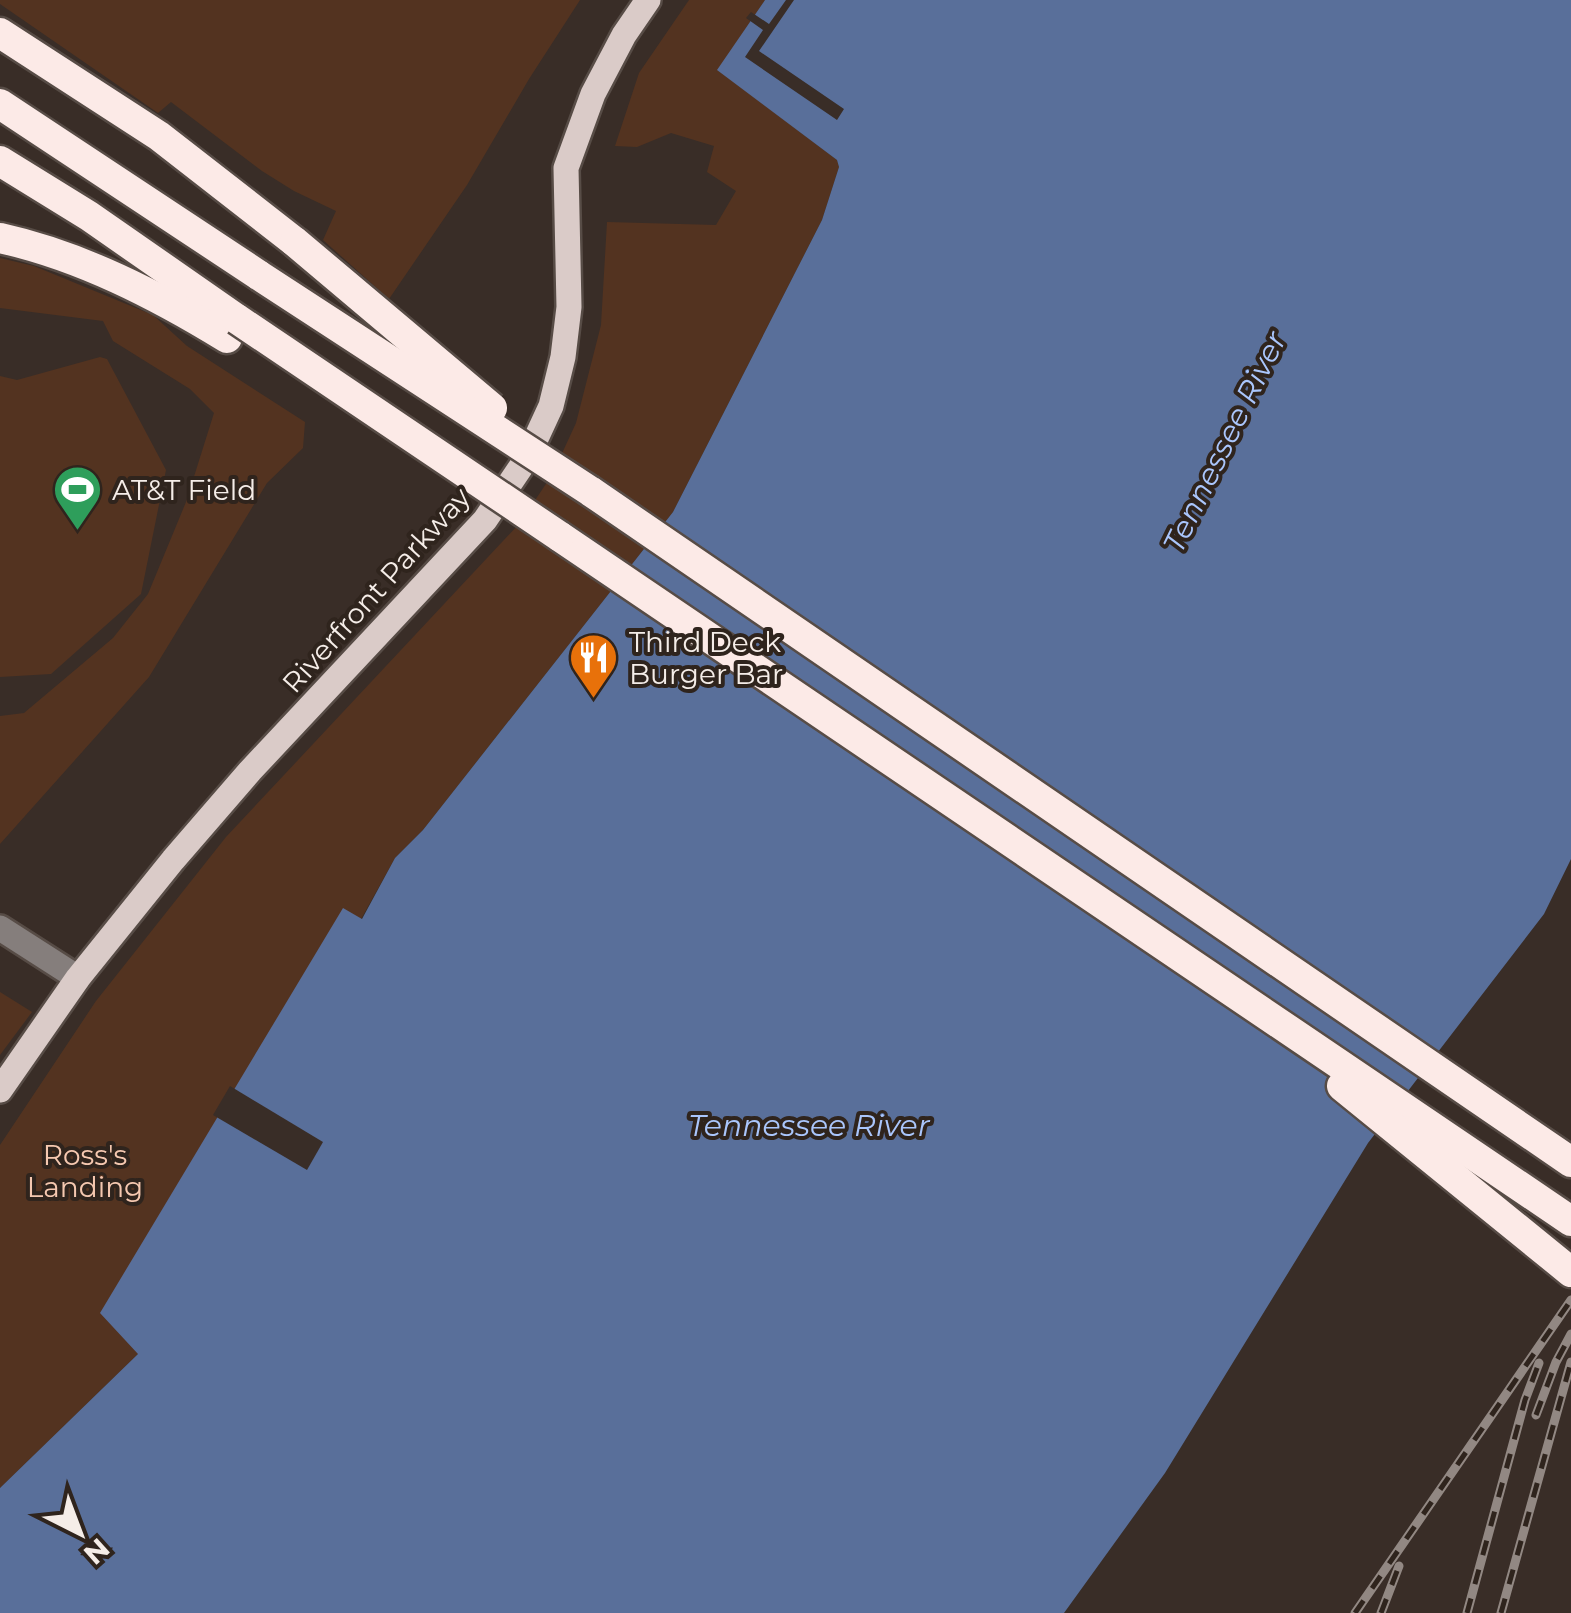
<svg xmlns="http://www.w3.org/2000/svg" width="1571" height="1613" font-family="Montserrat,sans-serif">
<rect width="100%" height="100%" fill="#392d27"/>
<g fill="#533320">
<path d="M 0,0 L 580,0 L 529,79 L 467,185 L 389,299 L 323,240 L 336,211 L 294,191 L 262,171 L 171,102 L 158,113 L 0,4 Z"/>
<path d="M 689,0 L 765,0 L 718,70 L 837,160 L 839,167 L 822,220 L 673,512 L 423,830 L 395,858 L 361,919 L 343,909 L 139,1353 L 0,1488 L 0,1145 L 96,1001 L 226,837 L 519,524 L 552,475 L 576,423 L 601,325 L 607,222 L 716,225 L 736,191 L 707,172 L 714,146 L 671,133 L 637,147 L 615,146 L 639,73 Z"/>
<path d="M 0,258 L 34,266 L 153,315 L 187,346 L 305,422 L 303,448 L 267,483 L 149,677 L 0,844 L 0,716 L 24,713 L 113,638 L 148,594 L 186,502 L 214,413 L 190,389 L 113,341 L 103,321 L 0,308 Z"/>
<path d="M 100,357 L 107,359 L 166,470 L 141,594 L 51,674 L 0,677 L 0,376 L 17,380 Z"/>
<path d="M 0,992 L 32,1012 L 0,1055 Z"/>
</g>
<path fill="#596f9a" d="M 765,0 L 1571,0 L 1571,859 L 1544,914 L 1368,1143 L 1165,1473 L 1064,1613 L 0,1613 L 0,1488 L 138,1354 L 100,1313 L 343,908 L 362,919 L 395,858 L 423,830 L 673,512 L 822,220 L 839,167 L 837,160 L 717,70 Z"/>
<g fill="#392d27">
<path d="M 786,0 L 794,0 L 759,51 L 844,109 L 837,120 L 745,57 L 763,30 L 746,18 L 751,12 L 769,24 Z"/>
<path d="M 230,1086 L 323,1142 L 307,1170 L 213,1115 Z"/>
</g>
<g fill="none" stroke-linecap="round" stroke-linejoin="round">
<defs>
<path id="minor" d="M 0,928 L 78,978"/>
<path id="major" d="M 0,1090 L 78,978 L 173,860 L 250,771 L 485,520 L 527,458 L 551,406 L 563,357 L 569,307 L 566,168 L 593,94 L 624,35 L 648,0"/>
<g id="highway">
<path d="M 0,33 L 159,136 L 295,242"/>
<path d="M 0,104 L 260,276"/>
<path d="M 0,161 L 89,216 L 237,319"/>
<path d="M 0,238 C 81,256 157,295 227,338"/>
<path d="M 590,491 L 1571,1162"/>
<path d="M 559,536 L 1571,1221"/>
<path d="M 1342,1086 L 1571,1272"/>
</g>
</defs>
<use href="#minor" stroke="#574c46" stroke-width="30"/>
<use href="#major" stroke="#574c46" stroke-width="30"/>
<use href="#highway" stroke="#574c46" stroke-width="35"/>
<use href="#minor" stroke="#857e7c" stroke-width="25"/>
<use href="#major" stroke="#dacbc8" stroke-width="25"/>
<use href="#highway" stroke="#fceae7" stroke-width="30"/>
<defs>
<g id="rail">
<path d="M 1536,1415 L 1556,1362 L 1571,1334"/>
<path d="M 1355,1613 L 1571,1300"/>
<path d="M 1381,1613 L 1399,1566"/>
<path d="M 1467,1613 L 1525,1400 L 1539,1363"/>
<path d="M 1501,1613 L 1571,1362"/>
</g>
</defs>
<use href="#rail" stroke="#928883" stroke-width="9"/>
<use href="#rail" stroke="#2f241d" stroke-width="5" stroke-dasharray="15" stroke-linecap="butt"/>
<defs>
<g id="highway-bridge">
<path d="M 295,242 L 492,408"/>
<path d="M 260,276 L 590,491"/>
<path d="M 237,319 L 559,536"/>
</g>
</defs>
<use href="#highway-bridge" stroke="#574c46" stroke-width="35" stroke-linecap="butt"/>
<use href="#highway-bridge" stroke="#fceae7" stroke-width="30"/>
</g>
<defs>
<symbol id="stadium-pin" viewBox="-11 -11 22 30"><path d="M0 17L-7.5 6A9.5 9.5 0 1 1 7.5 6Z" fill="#2e9e5b" stroke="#2f241d"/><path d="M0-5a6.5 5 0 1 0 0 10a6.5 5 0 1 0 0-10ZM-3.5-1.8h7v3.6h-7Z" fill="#fff"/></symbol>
<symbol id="restaurant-pin" viewBox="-11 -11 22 30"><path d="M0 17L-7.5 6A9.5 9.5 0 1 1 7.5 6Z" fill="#e8710a" stroke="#2f241d"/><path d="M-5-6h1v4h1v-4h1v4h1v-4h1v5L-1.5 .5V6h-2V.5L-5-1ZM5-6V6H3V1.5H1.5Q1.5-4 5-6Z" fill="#fff"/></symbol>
</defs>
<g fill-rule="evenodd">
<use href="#stadium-pin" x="50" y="462" width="55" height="75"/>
<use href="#restaurant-pin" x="566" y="630" width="55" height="75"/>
</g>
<g text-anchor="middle" stroke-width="8" stroke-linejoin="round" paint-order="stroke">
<g font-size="28" fill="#f5ede8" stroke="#2f241d" text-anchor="start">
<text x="112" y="500">AT&amp;T Field</text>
<text x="629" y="652">Third Deck<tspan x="629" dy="32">Burger Bar</tspan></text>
</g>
<g font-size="28" fill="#f5ede8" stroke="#2f241d">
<text transform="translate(376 590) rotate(-48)" y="10">Riverfront Parkway</text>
</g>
<g font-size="28" fill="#f5c8b0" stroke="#2f241d">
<text x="85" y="1165">Ross's<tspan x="85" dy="32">Landing</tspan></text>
</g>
<g font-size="30" font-style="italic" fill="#aac6fc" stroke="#2f241d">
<text transform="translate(1225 442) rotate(-64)" y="10">Tennessee River</text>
<text x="809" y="1136">Tennessee River</text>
</g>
</g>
<g transform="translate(80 1533) rotate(138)" stroke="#2f241d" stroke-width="8" paint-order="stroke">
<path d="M0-8L18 38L0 25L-18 38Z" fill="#f5ede8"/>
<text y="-15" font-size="28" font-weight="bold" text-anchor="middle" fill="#f5ede8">N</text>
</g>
</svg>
